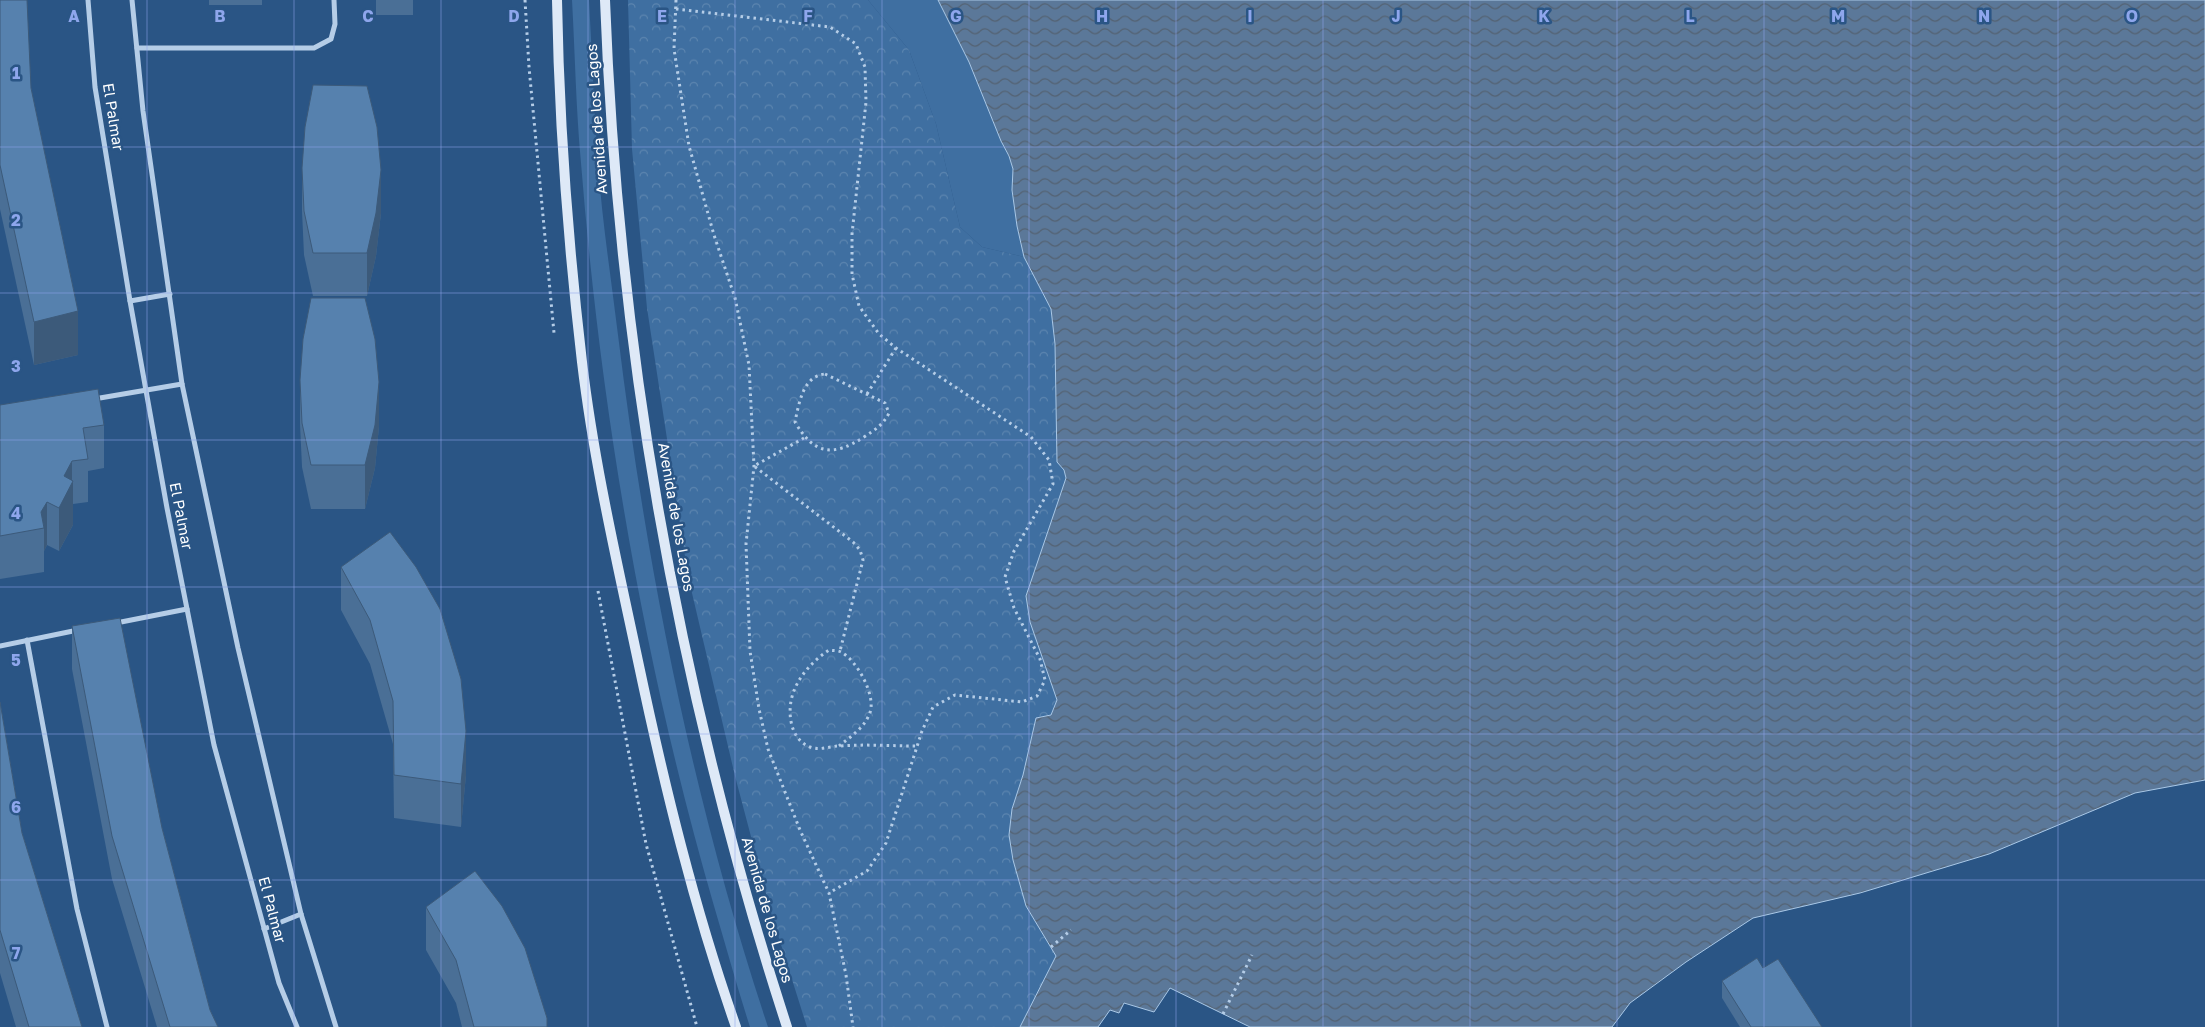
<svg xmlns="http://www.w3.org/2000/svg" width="2205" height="1027" font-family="'Golos Text',sans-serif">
<defs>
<pattern id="forest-crowns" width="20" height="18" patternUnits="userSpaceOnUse" patternTransform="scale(1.25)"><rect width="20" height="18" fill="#3f6fa1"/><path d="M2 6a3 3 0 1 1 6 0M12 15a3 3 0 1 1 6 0" fill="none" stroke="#5c85af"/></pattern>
<pattern id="water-waves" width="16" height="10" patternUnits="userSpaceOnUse" patternTransform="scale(1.25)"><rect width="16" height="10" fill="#5b7899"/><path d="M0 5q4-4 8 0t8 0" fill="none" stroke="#546272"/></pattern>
</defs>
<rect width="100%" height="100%" fill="#2a5585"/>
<g fill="#3f6fa1">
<path d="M 572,0 L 589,0 C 592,54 594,109 598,163 C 602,220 611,278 618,335 C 647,571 693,801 768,1027 L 750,1027 C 737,987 726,946 714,906 C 644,665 601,413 581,163 C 576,109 575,54 572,0 Z"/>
<path d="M 868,0 L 938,0 L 969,62 L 1001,141 L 1009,156 L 1013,169 L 1012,190 L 1017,226 L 1024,257 L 982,247 L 960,227 L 936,124 L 909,50 Z"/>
</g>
<path fill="url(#forest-crowns)" d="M 628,0 L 868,0 L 909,50 L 936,124 L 960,227 L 982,247 L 1024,257 L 1051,309 L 1055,344 L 1057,462 L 1064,470 L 1066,478 L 1043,549 L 1028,611 L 1057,700 L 1051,715 L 1042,718 L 1012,809 L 1026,906 L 1057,956 L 1020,1027 L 807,1027 L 772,916 L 735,776 L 688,576 L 647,308 L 632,149 Z"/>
<path fill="url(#water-waves)" stroke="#a9c8e7" d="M 938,0 L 2205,0 L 2205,780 L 2135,793 L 1989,854 L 1860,893 L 1753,918 L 1686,962 L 1630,1003 L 1612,1027 L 1250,1027 L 1170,988 L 1154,1012 L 1124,1003 L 1119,1013 L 1110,1010 L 1098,1027 L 1020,1027 L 1056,956 L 1026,906 L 1013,860 L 1009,835 L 1012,809 L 1023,775 L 1036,718 L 1051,715 L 1057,700 L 1030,622 L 1026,596 L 1066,478 L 1064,470 L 1057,462 L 1055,344 L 1051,309 L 1024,257 L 1017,226 L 1012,190 L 1013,169 L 1009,156 L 1001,141 L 969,62 Z"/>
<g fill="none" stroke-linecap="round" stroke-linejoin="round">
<g stroke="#b5cde7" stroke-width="3" stroke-dasharray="2.5 4" stroke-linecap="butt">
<path d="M 525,0 L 529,67 L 554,333"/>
<path d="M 676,0 L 674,49 L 689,146 L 714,235 L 735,298 L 749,365 L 754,466 L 746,544 L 750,651 L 759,709 L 768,749 L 800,830 L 829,893 L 846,975 L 853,1027"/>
<path d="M 676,9 L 830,27 L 856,44 L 865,67 L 866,102 L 852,234 L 852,274 L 859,306 L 879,334 L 896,348 L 1031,437 L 1049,460 L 1053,484 L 1014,551 L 1005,577 L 1014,608 L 1040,659 L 1045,680 L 1037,696 L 1022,702 L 955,695 L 933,707 L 922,731 L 886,843 L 867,871 L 829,893"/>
<path d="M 825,374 L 885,403 L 889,413 C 883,425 876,429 864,437 C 833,457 814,455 795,422 C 799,403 803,376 825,374 Z"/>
<path d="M 867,394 L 896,348"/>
<path d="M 804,438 L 754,466 L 853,542 L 860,550 L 863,560 L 840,651"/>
<path d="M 598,591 L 646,844 L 697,1027"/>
<path d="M 839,746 C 850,737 863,729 869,715 C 878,698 857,660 841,652 C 837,650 833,651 829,650 C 811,662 795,680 791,701 C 788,718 792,740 810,747 C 820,751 829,746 840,746 C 865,744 892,746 917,746"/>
<path d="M 1051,947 L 1071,930"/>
<path d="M 1223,1014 L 1252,955"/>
</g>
<g stroke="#b5cde7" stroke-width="5">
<path d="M 88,0 L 95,87 L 130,301 L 167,508 L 214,745 L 279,983 L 297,1027"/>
<path d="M 132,0 L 143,111 L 182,384 L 238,648 L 301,914 L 336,1027"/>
<path d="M 137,48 L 314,48 L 331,39 L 335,24 L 334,0"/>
<path d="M 130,301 L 170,294"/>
<path d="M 94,399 L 182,384"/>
<path d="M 116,623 L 187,609"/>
<path d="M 27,640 L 77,909 L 107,1027"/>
<path d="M 0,646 L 78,630"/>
<path d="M 264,929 L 301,914"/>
</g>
<g stroke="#dee9f7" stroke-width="10">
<path d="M 557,0 C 559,121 568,242 582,362 C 594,463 617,562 638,661 C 664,784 694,908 736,1027"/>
<path d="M 605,0 C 618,349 679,695 787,1027"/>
</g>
</g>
<g fill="#4a6f96">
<path d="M 0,0 L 31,88 L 78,355 L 34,365 L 0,209 Z"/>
<rect x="209" y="0" width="53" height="5"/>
<rect x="376" y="0" width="37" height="15"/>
<path d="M 302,168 L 381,213 L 376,256 L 367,296 L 313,296 L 304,255 L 302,211 Z"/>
<path d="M 300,380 L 379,426 L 375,468 L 365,509 L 311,509 L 302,467 L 300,424 Z"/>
<path d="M 0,405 L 104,425 L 104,468 L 88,471 L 88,502 L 73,504 L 73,525 L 59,551 L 47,545 L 44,551 L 44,572 L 0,579 Z"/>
<path d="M 341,567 L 466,775 L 461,827 L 394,818 L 393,744 L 370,664 L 341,610 Z"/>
<path d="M 72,626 L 162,828 L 210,1010 L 218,1027 L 157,1027 L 112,879 L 72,669 Z"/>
<path d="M 0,702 L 22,833 L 82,1027 L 16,1027 L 0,973 Z"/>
<path d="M 426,907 L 547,1027 L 462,1027 L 456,1003 L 426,950 Z"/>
<path d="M 1763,968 L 1822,1027 L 1740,1027 L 1722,998 L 1722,981 Z"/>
</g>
<g fill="#3c5a7a">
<path d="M 381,170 L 381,213 L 376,256 L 367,296 L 367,253 Z"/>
<path d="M 78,311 L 78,355 L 34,365 L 34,322 Z"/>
<path d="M 379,382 L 379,426 L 375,468 L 365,509 L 365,465 Z"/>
<path d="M 72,461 L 72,483 L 73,481 L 73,525 L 59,551 L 59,508 L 64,476 Z"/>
<path d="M 47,502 L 47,545 L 44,551 L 44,528 L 41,512 Z"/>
<path d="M 466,731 L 466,775 L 461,827 L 461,784 Z"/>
</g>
<g fill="#5681ae" stroke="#3c5a7a">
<path d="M 0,0 L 27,0 L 31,88 L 78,311 L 34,322 L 0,165 Z"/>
<path d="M 313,85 L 367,86 L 377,127 L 381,170 L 376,213 L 367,253 L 313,253 L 304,211 L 302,168 L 305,127 Z"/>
<path d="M 311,298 L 365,298 L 375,339 L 379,382 L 375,425 L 365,465 L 311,465 L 302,423 L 300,380 L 303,339 Z"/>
<path d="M 98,389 L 104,425 L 83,428 L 88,459 L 72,461 L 64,476 L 73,481 L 59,508 L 47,502 L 41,512 L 44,528 L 0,536 L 0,405 Z"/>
<path d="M 390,532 L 416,567 L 440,609 L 461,679 L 466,731 L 461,784 L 394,775 L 393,701 L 370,620 L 341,567 Z"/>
<path d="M 120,618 L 162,828 L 210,1010 L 218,1027 L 170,1027 L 112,836 L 72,626 Z"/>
<path d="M 0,702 L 22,833 L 82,1027 L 29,1027 L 0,930 Z"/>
<path d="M 475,871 L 502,906 L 525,948 L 547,1018 L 547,1027 L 474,1027 L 456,960 L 426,907 Z"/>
<path d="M 1757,958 L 1763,968 L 1778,959 L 1822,1027 L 1751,1027 L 1722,981 Z"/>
</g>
<path fill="none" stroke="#8ea6ec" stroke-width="1" stroke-opacity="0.55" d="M 147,0 L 147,1027M 294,0 L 294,1027M 441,0 L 441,1027M 588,0 L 588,1027M 735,0 L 735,1027M 882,0 L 882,1027M 1029,0 L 1029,1027M 1176,0 L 1176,1027M 1323,0 L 1323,1027M 1470,0 L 1470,1027M 1617,0 L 1617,1027M 1764,0 L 1764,1027M 1911,0 L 1911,1027M 2058,0 L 2058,1027M 0,147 L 2205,147M 0,293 L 2205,293M 0,440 L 2205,440M 0,587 L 2205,587M 0,734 L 2205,734M 0,880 L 2205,880"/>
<g text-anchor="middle" stroke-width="5" stroke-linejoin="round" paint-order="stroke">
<g font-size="15" fill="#fff" stroke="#2a5585">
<text transform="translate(113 117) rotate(81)" y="5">El Palmar</text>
<text transform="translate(597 119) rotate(-94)" y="5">Avenida de los Lagos</text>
<text transform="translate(181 516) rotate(79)" y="5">El Palmar</text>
<text transform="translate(676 517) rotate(80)" y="5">Avenida de los Lagos</text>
<text transform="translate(272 910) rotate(75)" y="5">El Palmar</text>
<text transform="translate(767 910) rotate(74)" y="5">Avenida de los Lagos</text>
</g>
</g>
<g font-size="16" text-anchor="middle" font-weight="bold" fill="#8ea6ec" stroke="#2a5585" stroke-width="5" stroke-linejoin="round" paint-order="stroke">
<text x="74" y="22">A</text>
<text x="220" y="22">B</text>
<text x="368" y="22">C</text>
<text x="514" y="22">D</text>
<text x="662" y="22">E</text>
<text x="808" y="22">F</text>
<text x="956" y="22">G</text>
<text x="1102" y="22">H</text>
<text x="1250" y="22">I</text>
<text x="1396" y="22">J</text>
<text x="1544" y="22">K</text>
<text x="1690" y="22">L</text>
<text x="1838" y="22">M</text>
<text x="1984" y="22">N</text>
<text x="2132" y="22">O</text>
<text x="16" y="79">1</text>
<text x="16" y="226">2</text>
<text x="16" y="372">3</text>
<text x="16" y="519">4</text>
<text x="16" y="666">5</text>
<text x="16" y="813">6</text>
<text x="16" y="959">7</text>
</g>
</svg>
